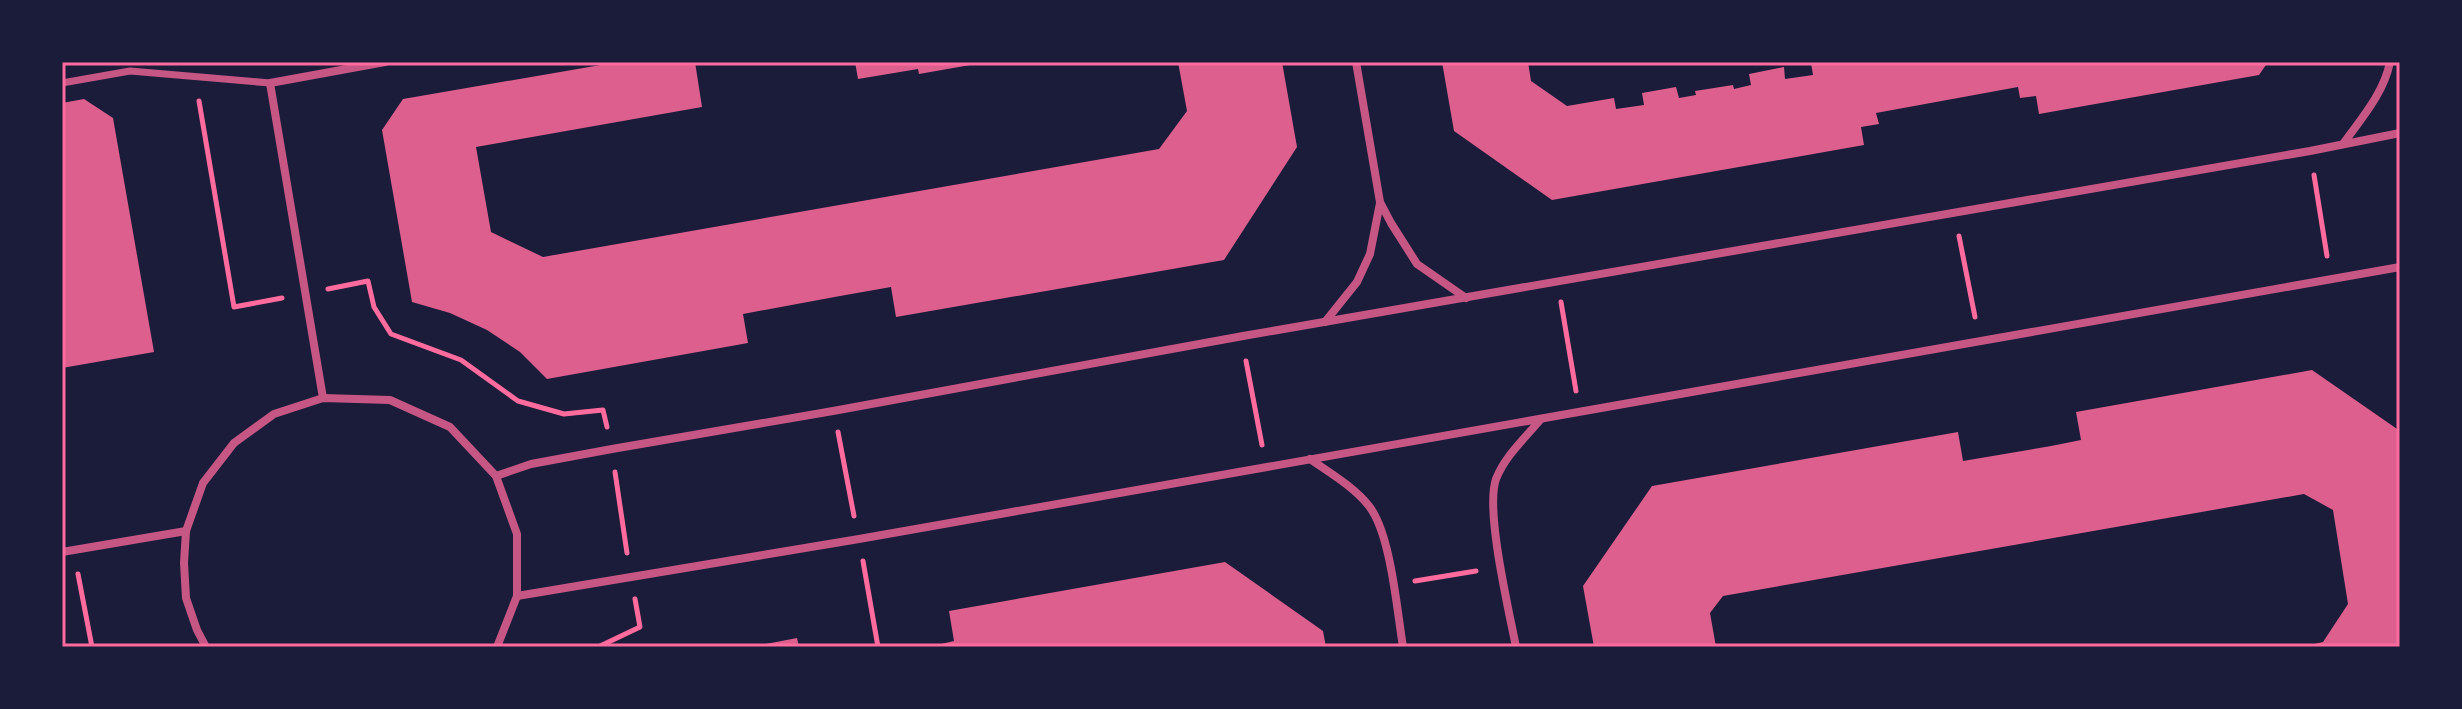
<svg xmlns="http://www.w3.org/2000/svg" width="2462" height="709" font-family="'Public Sans',sans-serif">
<rect width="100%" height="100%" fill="#1b1b3a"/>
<g fill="#dd5f8e">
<path d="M 618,62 L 695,62 L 702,107 L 476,147 L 491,232 L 543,257 L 1159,149 L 1187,111 L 1178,62 L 1282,62 L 1297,147 L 1224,260 L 896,317 L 891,287 L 840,296 L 743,314 L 748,343 L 547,379 L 520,352 L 487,330 L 450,313 L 412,302 L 382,130 L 403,99 Z"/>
<path d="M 855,62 L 976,62 L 976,64 L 919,74 L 918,69 L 858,79 Z"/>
<path d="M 1442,62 L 1528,62 L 1531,81 L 1567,106 L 1614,98 L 1616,109 L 1644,105 L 1642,93 L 1676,87 L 1679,98 L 1696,95 L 1695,91 L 1733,85 L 1734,89 L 1751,85 L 1749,74 L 1784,67 L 1785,79 L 1813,75 L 1811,63 L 1815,62 L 2268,62 L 2259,75 L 2039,114 L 2036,96 L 2020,98 L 2018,87 L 1876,113 L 1879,124 L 1861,127 L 1864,145 L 1552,200 L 1454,131 Z"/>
<path d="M 84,99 L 113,118 L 154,352 L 62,368 L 62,103 Z"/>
<path d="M 2312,370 L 2400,431 L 2400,647 L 2302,647 L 2323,642 L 2348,604 L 2333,510 L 2304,494 L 1723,596 L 1710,613 L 1716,647 L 1594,647 L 1583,586 L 1652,486 L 1958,432 L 1963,461 L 2051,446 L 2081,440 L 2076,412 Z"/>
<path d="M 1225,562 L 1323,631 L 1326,647 L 928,647 L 954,641 L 949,611 Z"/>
<path d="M 797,638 L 799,647 L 756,647 L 756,646 Z"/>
</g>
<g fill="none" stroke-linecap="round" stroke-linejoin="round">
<g stroke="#ff6b9d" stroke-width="5">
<path d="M 199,101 L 234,307 L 282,298"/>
<path d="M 2314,175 L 2327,256"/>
<path d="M 1959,236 L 1975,317"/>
<path d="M 328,289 L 368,281 L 374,307 L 391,334 L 461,360 L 518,401 L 564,414 L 603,410 L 607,427"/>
<path d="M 1561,302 L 1576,391"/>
<path d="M 1246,361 L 1262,445"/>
<path d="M 838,432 L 854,516"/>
<path d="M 615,472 L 627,553"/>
<path d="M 863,561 L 878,647"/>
<path d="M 78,574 L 92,647"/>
<path d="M 1415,581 L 1476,571"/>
<path d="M 598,647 L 640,627 L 635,599"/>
</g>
<path stroke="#c65784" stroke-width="7" d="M 62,83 L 130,71 L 270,83"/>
<g stroke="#c65784" stroke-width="8">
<path d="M 1356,62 L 1380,202 L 1391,223 L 1417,264 L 1466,298"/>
<path d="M 2343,144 C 2361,119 2384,93 2390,62"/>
<path d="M 1325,322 L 1357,282 L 1370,254 L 1380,203"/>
<path d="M 323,398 L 270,83 L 385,62"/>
<path d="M 1310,459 C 1330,473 1354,487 1369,506 C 1391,534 1397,611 1403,647"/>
<path d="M 496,476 L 531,464 L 612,449 L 833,411 L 1243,336 L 2310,151 L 2400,133"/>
<path d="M 62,552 L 186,531"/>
<path d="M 517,596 L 859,539 L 2400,267"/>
<path d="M 206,647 L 197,630 L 186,598 L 184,563 L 186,531 L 203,483 L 234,443 L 274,414 L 323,398 L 390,400 L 450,427 L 496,476 L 517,534 L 517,596 L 497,647"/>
<path d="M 1516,647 C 1509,611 1485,510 1496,479 C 1505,456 1525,438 1541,419"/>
</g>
</g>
<rect width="2462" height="709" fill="none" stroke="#1b1b3a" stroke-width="128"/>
<rect x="64" y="64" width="2334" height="581" fill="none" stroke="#ff6b9d" stroke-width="3"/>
</svg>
